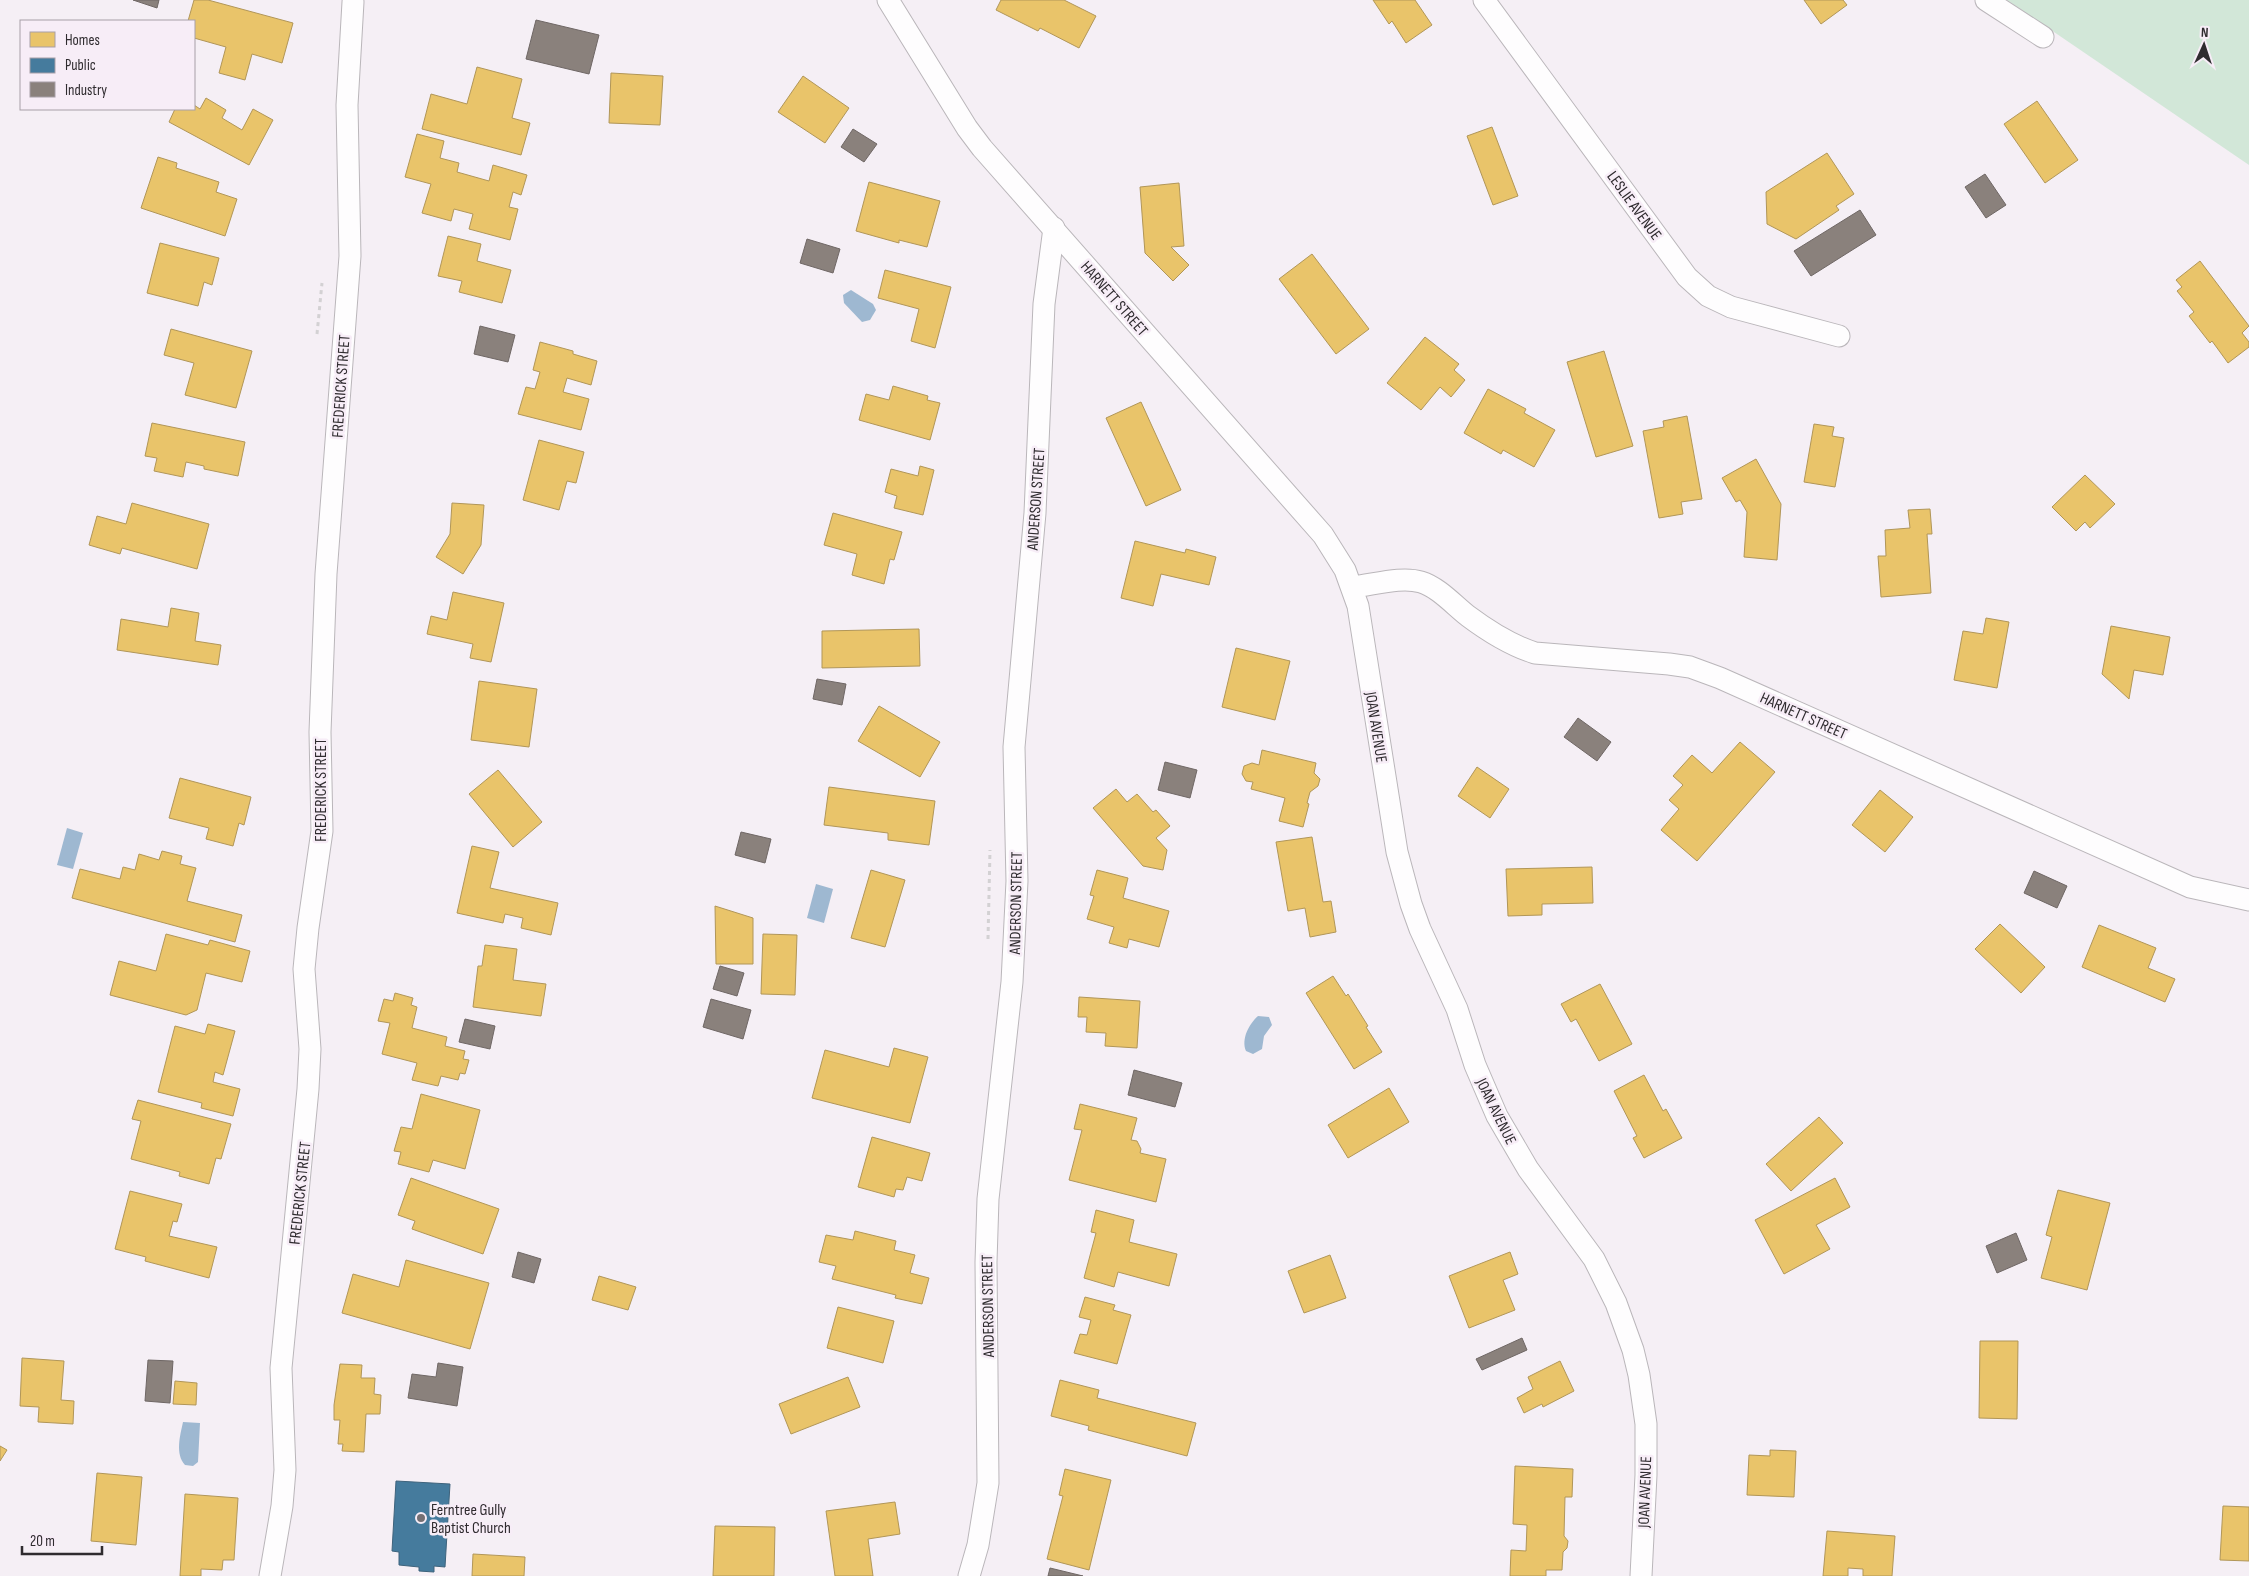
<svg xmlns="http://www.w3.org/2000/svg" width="2249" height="1576" font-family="'Sofia Sans Condensed',sans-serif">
<rect width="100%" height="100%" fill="#f5eff5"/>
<path fill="#d2e7d8" d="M 2007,0 L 2249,0 L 2249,165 Z"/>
<g fill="#9eb8d1">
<path d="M 851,290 L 873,304 L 876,310 L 870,320 L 862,322 L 844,303 L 843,295 Z"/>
<path d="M 67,828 L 83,833 L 73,869 L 57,865 Z"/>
<path d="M 816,884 L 833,889 L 824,923 L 807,918 Z"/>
<path d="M 1258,1016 L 1269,1017 L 1272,1025 L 1264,1036 L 1262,1049 L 1253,1054 L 1246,1051 C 1241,1039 1249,1024 1258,1016 Z"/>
<path d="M 183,1422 L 200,1423 L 198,1462 L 193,1466 L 185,1465 C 175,1454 180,1436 183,1422 Z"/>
</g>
<g fill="#e9c46a" stroke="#b19658">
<path d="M 194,0 L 208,0 L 293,23 L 282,63 L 252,54 L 245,80 L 219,73 L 226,47 L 194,38 L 194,21 L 188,21 Z"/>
<path d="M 1001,0 L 1064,0 L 1096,16 L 1079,48 L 1040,28 L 1038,31 L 996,10 Z"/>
<path d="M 1373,0 L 1415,0 L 1432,25 L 1406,43 L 1392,21 L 1389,24 Z"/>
<path d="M 1804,0 L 1843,0 L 1847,5 L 1821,24 Z"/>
<path d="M 477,67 L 522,79 L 512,118 L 530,123 L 521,155 L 422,129 L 431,94 L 467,104 Z"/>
<path d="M 611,73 L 663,76 L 660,125 L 609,123 Z"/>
<path d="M 803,76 L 849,108 L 825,143 L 778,112 Z"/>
<path d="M 206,98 L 226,110 L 222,118 L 242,130 L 253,109 L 273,120 L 249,165 L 169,122 L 175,109 L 194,109 L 194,105 L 200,109 Z"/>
<path d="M 2037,101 L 2078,160 L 2045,183 L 2004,124 Z"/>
<path d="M 1492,127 L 1518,196 L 1493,205 L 1467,136 Z"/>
<path d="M 417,134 L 444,141 L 440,158 L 459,163 L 457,172 L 489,181 L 493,165 L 527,175 L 521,195 L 513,192 L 509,207 L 518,209 L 510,240 L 469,229 L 473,214 L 454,209 L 451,221 L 422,213 L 431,184 L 405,177 Z"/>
<path d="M 1827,153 L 1854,194 L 1836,206 L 1839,210 L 1796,239 L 1767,224 L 1766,192 Z"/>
<path d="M 158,157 L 177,163 L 176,168 L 219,182 L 216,192 L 237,199 L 225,236 L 141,208 Z"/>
<path d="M 869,182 L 940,201 L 927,247 L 899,240 L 899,243 L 856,231 Z"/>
<path d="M 1179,183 L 1184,246 L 1171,247 L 1189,265 L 1173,281 L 1145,253 L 1140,187 Z"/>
<path d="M 448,236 L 481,244 L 477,261 L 511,270 L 502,303 L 459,292 L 462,281 L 438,276 Z"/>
<path d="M 160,243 L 219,258 L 212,285 L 204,282 L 198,306 L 147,293 Z"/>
<path d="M 1312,254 L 1369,329 L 1336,354 L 1279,279 Z"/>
<path d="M 2200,261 L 2249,326 L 2242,333 L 2249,342 L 2249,347 L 2228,363 L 2212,341 L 2210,343 L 2189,316 L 2194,312 L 2177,291 L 2182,287 L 2176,280 Z"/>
<path d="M 885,270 L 951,287 L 935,348 L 911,341 L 919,309 L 878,298 Z"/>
<path d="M 171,329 L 252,351 L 236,408 L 185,395 L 194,363 L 164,355 Z"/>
<path d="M 1425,337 L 1459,364 L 1454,370 L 1465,380 L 1451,397 L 1440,387 L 1421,410 L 1387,383 Z"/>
<path d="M 540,342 L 573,351 L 573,354 L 597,361 L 591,385 L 567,378 L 563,392 L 589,399 L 581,430 L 518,414 L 526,387 L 535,389 L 540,372 L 533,370 Z"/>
<path d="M 1604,351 L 1633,446 L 1596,457 L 1567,362 Z"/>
<path d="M 893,386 L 928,396 L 927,400 L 940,403 L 930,440 L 859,420 L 866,394 L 889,400 Z"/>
<path d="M 1488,389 L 1526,409 L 1524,413 L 1555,430 L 1534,467 L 1503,450 L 1501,454 L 1464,433 Z"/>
<path d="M 1141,402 L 1181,490 L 1146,506 L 1106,418 Z"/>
<path d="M 1687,416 L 1702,499 L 1681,502 L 1683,514 L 1659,518 L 1643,431 L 1664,427 L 1663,421 Z"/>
<path d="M 152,423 L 245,442 L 238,476 L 204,469 L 204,466 L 186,462 L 183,477 L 154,471 L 157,458 L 145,456 Z"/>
<path d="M 1814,424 L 1834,427 L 1832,436 L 1844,438 L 1835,487 L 1804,482 Z"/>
<path d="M 539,440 L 584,452 L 576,483 L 567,481 L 559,510 L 523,500 Z"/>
<path d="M 1756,459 L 1781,504 L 1777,560 L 1744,557 L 1747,512 L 1740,500 L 1736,502 L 1722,478 Z"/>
<path d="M 920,466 L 934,470 L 923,515 L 894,508 L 897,496 L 885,492 L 891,469 L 918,476 Z"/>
<path d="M 2085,475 L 2115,504 L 2090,528 L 2085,522 L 2076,531 L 2052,507 Z"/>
<path d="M 132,503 L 209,524 L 197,569 L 122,548 L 120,554 L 89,545 L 97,516 L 126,524 Z"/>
<path d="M 452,503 L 484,505 L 481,545 L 463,574 L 436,557 L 450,534 Z"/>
<path d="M 1930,509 L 1932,534 L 1927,534 L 1931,593 L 1881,597 L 1878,556 L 1886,556 L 1885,530 L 1910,528 L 1908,510 Z"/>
<path d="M 833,513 L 902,532 L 894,560 L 890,559 L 884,584 L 852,575 L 857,554 L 824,545 Z"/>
<path d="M 1135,541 L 1185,553 L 1186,549 L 1216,557 L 1209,585 L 1161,574 L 1153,606 L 1121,598 Z"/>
<path d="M 453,592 L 504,603 L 491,662 L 470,658 L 473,644 L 427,634 L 431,616 L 447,620 Z"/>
<path d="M 171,608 L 199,613 L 195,641 L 221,645 L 218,665 L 117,650 L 121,619 L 168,627 Z"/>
<path d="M 1986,618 L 2009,622 L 1997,688 L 1954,680 L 1963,631 L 1983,634 Z"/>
<path d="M 2111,626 L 2170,637 L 2163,675 L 2134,670 L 2129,699 L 2102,674 Z"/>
<path d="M 919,629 L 920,666 L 822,668 L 822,631 Z"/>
<path d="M 1236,648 L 1290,661 L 1275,720 L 1222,707 Z"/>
<path d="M 479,681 L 537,689 L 529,747 L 471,740 Z"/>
<path d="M 879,706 L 940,742 L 920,777 L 858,741 Z"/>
<path d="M 1740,742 L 1775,772 L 1697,861 L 1661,830 L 1679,809 L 1669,800 L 1683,785 L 1673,776 L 1692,755 L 1712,773 Z"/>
<path d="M 1262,750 L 1316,763 L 1314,773 L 1320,779 L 1318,786 L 1310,792 L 1307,803 L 1309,804 L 1303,827 L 1279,821 L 1285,798 L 1251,789 L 1253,782 L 1246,781 L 1242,774 L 1244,766 L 1252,763 L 1259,765 Z"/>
<path d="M 1477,767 L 1509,789 L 1490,818 L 1458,796 Z"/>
<path d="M 498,770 L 542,822 L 513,847 L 469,794 Z"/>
<path d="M 180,778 L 251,797 L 244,825 L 239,823 L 233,846 L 206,839 L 209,828 L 169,818 Z"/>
<path d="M 829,787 L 935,801 L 929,845 L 888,840 L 888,833 L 824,825 Z"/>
<path d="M 1116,789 L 1127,802 L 1137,794 L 1153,812 L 1156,810 L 1170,826 L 1156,838 L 1167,850 L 1163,870 L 1143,866 L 1093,808 Z"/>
<path d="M 1880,790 L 1913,817 L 1885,852 L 1852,825 Z"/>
<path d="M 1312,837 L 1323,902 L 1331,901 L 1336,932 L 1310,937 L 1305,908 L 1288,911 L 1276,842 Z"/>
<path d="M 472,846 L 499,852 L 490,888 L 558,903 L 551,935 L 521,928 L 523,918 L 505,914 L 503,923 L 457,913 Z"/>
<path d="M 162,851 L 182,856 L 180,864 L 196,868 L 187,901 L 242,915 L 235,942 L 72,898 L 80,869 L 120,879 L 123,867 L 135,870 L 139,854 L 159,860 Z"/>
<path d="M 1592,867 L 1593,903 L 1542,904 L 1542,915 L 1508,916 L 1506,869 Z"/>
<path d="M 871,870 L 905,880 L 885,947 L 851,938 Z"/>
<path d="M 1097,870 L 1128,878 L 1123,898 L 1169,911 L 1159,947 L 1129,939 L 1127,948 L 1109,943 L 1114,927 L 1087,919 L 1094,896 L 1090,895 Z"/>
<path d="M 715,906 L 753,918 L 753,964 L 716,964 Z"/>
<path d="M 2000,924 L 2045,967 L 2021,993 L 1975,949 Z"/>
<path d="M 2099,925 L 2156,948 L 2148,968 L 2175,979 L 2165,1002 L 2082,967 Z"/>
<path d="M 166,934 L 208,945 L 210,940 L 250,951 L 242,982 L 206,973 L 197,1010 L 186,1015 L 110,995 L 119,961 L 156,971 Z"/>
<path d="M 763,934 L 797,935 L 795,995 L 761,994 Z"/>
<path d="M 485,945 L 517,949 L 513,980 L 546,984 L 541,1016 L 473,1007 L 478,966 L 482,966 Z"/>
<path d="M 1333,976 L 1346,996 L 1348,994 L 1368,1026 L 1366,1027 L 1382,1052 L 1354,1069 L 1306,993 Z"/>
<path d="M 1600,984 L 1632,1044 L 1599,1061 L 1576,1019 L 1571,1022 L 1561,1004 Z"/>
<path d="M 395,993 L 413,998 L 411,1005 L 417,1007 L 412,1028 L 447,1037 L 445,1046 L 465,1051 L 463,1059 L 469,1060 L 465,1074 L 460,1073 L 458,1080 L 441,1076 L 438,1086 L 412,1080 L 417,1063 L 382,1054 L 390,1023 L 378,1021 L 384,999 L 393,1001 Z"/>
<path d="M 1079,997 L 1140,1001 L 1137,1048 L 1105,1046 L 1106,1033 L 1086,1032 L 1087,1017 L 1078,1017 Z"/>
<path d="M 208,1024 L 235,1031 L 223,1075 L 215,1072 L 213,1082 L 240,1089 L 233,1116 L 201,1108 L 202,1103 L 158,1092 L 175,1026 L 205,1034 Z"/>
<path d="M 894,1048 L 928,1057 L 910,1123 L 812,1098 L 825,1050 L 889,1067 Z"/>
<path d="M 1644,1075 L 1663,1111 L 1666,1109 L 1682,1138 L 1644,1158 L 1633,1138 L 1637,1136 L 1614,1091 Z"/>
<path d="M 1389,1088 L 1409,1122 L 1348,1158 L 1328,1125 Z"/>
<path d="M 421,1094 L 480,1110 L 465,1169 L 433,1160 L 429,1172 L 398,1164 L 401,1152 L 394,1151 L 401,1127 L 412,1129 Z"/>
<path d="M 138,1100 L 231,1124 L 221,1159 L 216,1158 L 209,1184 L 179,1176 L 180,1172 L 131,1159 L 141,1121 L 132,1119 Z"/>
<path d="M 1080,1104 L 1137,1118 L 1131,1140 L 1137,1141 L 1141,1149 L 1140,1153 L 1166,1159 L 1156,1202 L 1069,1180 L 1082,1130 L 1074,1129 Z"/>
<path d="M 1819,1117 L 1843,1143 L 1791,1191 L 1766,1164 Z"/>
<path d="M 872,1137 L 930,1153 L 922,1181 L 907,1177 L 903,1190 L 896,1189 L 894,1197 L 858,1187 Z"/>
<path d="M 411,1178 L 499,1209 L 483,1254 L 412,1229 L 415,1221 L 398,1215 Z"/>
<path d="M 1835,1178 L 1850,1207 L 1816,1225 L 1830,1249 L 1784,1274 L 1755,1220 Z"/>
<path d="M 2058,1190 L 2110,1203 L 2087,1290 L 2041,1278 L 2052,1237 L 2046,1235 Z"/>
<path d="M 130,1191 L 182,1204 L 177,1222 L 173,1221 L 169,1236 L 217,1247 L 209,1278 L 145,1261 L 146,1257 L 115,1249 Z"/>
<path d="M 1096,1210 L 1134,1220 L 1129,1242 L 1177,1254 L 1169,1286 L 1118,1272 L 1114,1287 L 1084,1278 L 1096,1233 L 1091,1232 Z"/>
<path d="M 855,1231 L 896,1241 L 894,1250 L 915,1255 L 910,1273 L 929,1278 L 922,1304 L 895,1298 L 896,1295 L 832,1279 L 836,1266 L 819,1262 L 826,1235 L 853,1240 Z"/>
<path d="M 1510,1252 L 1518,1274 L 1503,1280 L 1515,1310 L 1469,1328 L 1449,1276 Z"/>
<path d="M 1330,1255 L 1346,1298 L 1304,1313 L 1288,1271 Z"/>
<path d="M 406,1260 L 489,1283 L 470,1349 L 342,1313 L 353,1274 L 399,1287 Z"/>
<path d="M 599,1276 L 636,1287 L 628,1310 L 592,1300 Z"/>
<path d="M 1085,1297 L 1115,1305 L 1113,1310 L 1131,1315 L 1117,1364 L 1074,1353 L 1080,1334 L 1087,1335 L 1091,1320 L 1079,1317 Z"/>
<path d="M 838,1307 L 894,1321 L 883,1363 L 827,1348 Z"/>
<path d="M 1980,1341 L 2018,1341 L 2017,1419 L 1979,1418 Z"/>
<path d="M 22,1358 L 64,1361 L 61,1400 L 74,1401 L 73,1424 L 38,1422 L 39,1407 L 20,1406 Z"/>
<path d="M 1560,1361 L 1574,1391 L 1543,1407 L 1542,1404 L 1524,1413 L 1517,1398 L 1533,1389 L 1528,1377 Z"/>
<path d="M 340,1364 L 362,1365 L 361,1378 L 375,1378 L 374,1394 L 381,1395 L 380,1414 L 366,1414 L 364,1452 L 342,1451 L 343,1444 L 338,1444 L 340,1420 L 334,1420 L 334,1405 Z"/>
<path d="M 848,1377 L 860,1407 L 791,1434 L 779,1404 Z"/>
<path d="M 1060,1380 L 1099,1390 L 1097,1398 L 1196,1423 L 1187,1456 L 1088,1430 L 1089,1426 L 1051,1416 Z"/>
<path d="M 175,1381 L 197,1383 L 196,1405 L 173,1404 Z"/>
<path d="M 0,1446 L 7,1450 L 0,1461 Z"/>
<path d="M 1770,1450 L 1796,1451 L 1794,1497 L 1747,1495 L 1749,1455 L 1770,1456 Z"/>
<path d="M 1515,1466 L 1573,1469 L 1572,1497 L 1565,1497 L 1564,1536 L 1568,1541 L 1567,1548 L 1563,1552 L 1562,1570 L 1546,1570 L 1546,1576 L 1510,1576 L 1511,1550 L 1526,1551 L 1527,1525 L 1513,1524 Z"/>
<path d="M 1065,1469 L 1111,1480 L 1089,1570 L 1047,1559 L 1063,1496 L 1059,1495 Z"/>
<path d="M 97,1473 L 142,1477 L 136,1545 L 91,1541 Z"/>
<path d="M 185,1494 L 238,1498 L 234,1560 L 223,1560 L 222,1570 L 201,1569 L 201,1576 L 180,1576 Z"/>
<path d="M 895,1502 L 900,1534 L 868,1539 L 873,1576 L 835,1576 L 826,1511 Z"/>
<path d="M 2223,1506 L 2249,1507 L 2249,1561 L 2220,1560 Z"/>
<path d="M 715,1526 L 775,1527 L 774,1576 L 713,1576 Z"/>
<path d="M 1827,1531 L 1895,1536 L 1892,1576 L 1863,1576 L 1863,1569 L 1848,1568 L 1848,1576 L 1823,1576 Z"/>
<path d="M 473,1554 L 525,1557 L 524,1576 L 472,1576 Z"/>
</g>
<path fill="#457b9d" stroke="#3e637c" d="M 396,1481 L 450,1484 L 445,1567 L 434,1566 L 434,1572 L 419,1571 L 419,1567 L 399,1565 L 399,1552 L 392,1551 Z"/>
<g fill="#8a817c" stroke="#6f6765">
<path d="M 133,0 L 159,0 L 157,8 Z"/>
<path d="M 536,20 L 599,35 L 589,74 L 526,59 Z"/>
<path d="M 853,129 L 877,144 L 864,162 L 841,147 Z"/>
<path d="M 1985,174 L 2006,205 L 1986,218 L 1965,187 Z"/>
<path d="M 1860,210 L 1876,235 L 1811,276 L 1794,251 Z"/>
<path d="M 807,239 L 840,249 L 833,273 L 800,263 Z"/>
<path d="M 480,326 L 515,335 L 508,362 L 474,354 Z"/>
<path d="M 817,679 L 846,684 L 842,705 L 813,699 Z"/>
<path d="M 1578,718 L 1611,742 L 1597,761 L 1564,737 Z"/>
<path d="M 1165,762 L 1197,770 L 1190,798 L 1158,790 Z"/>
<path d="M 741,832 L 771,839 L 765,863 L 735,855 Z"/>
<path d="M 2034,871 L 2067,886 L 2057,908 L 2024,893 Z"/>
<path d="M 720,966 L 744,973 L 737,996 L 713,989 Z"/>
<path d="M 711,999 L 751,1010 L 743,1039 L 703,1027 Z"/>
<path d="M 465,1019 L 495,1026 L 490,1049 L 459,1042 Z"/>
<path d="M 1134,1070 L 1182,1083 L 1175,1107 L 1128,1095 Z"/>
<path d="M 2016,1233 L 2027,1260 L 1997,1273 L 1986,1246 Z"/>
<path d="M 518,1252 L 541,1259 L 534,1283 L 512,1277 Z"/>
<path d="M 1522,1338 L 1527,1350 L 1482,1370 L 1476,1359 Z"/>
<path d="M 148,1360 L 173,1361 L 170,1403 L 145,1401 Z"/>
<path d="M 438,1363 L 463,1367 L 457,1406 L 408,1398 L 412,1374 L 436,1377 Z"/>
<path d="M 1050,1568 L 1083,1576 L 1048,1576 Z"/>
</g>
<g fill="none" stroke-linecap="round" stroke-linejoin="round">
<defs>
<g id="street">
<path d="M 888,0 L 967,128 L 982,148 L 1323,535 L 1345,570 L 1358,606 L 1397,852 L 1411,904 L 1420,929 L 1457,1009 L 1475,1065 L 1497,1116 L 1528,1169 L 1594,1259 L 1616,1303 L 1633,1350 L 1639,1375 L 1646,1424 L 1646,1475 L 1641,1576"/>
<path d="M 1484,0 L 1687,277 L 1708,296 L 1731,307 L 1839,336"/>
<path d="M 1986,0 L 2043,37"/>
<path d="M 1352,587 C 1373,585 1401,576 1421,582 C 1438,587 1454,605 1468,616 C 1488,631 1510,645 1535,653 L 1669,664 L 1690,667 L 1720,678 L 2190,887 L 2249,900"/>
<path d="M 270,1576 L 282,1506 L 285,1470 L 281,1368 L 308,1089 L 310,1049 L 304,969 L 308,928 L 322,831 L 320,732 L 326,574 L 350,256 L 347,105 L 353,2"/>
<path d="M 969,1576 L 978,1545 L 988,1483 L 986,1262 L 988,1199 L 1012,982 L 1017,881 L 1014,747 L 1035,513 L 1044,304 L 1054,228"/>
</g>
</defs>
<use href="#street" stroke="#bab6ba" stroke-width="23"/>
<g stroke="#d3d1d3" stroke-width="3" stroke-dasharray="4 4" stroke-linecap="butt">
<path d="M 317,334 L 322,283"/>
<path d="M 988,939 L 990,850"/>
</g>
<use href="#street" stroke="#fefdfe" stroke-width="21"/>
</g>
<circle fill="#747074" stroke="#f7edf7" stroke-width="2" cx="421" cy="1518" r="5"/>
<g text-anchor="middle" stroke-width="5" stroke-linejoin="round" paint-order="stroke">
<g font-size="16" fill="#2f2b2f" stroke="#f7edf7">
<text transform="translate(1635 205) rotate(54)" y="6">LESLIE AVENUE</text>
<text transform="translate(1115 298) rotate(49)" y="6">HARNETT STREET</text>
<text transform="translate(340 386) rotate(-86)" y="6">FREDERICK STREET</text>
<text transform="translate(1035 499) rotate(-86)" y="6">ANDERSON STREET</text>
<text transform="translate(1804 715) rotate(24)" y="6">HARNETT STREET</text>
<text transform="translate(1377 727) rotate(81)" y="6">JOAN AVENUE</text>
<text transform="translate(320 790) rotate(-90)" y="6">FREDERICK STREET</text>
<text transform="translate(1015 903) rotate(-89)" y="6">ANDERSON STREET</text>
<text transform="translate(1497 1111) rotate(64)" y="6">JOAN AVENUE</text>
<text transform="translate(299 1193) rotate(-84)" y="6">FREDERICK STREET</text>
<text transform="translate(987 1306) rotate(-91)" y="6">ANDERSON STREET</text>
<text transform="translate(1644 1492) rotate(-88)" y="6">JOAN AVENUE</text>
</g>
<g font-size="16" fill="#2f2b2f" stroke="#f7edf7" text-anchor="start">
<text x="431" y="1515">Ferntree Gully<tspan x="431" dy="18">Baptist Church</tspan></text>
</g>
</g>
<rect x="20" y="20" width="175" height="90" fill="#f7edf7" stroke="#a79fa7"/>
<rect x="30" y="32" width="25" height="15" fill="#e9c46a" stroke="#a79fa7"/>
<text x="65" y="45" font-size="15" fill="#2f2b2f">Homes</text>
<rect x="30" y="58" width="25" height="15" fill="#457b9d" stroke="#a79fa7"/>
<text x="65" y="70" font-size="15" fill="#2f2b2f">Public</text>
<rect x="30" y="82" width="25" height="15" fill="#8a817c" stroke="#a79fa7"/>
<text x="65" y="95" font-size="15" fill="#2f2b2f">Industry</text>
<g transform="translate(2204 45) rotate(3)" stroke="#f7edf7" stroke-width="4" paint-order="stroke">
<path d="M0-4L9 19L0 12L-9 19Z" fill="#2f2b2f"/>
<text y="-8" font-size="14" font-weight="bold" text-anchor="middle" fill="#2f2b2f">N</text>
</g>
<path d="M22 1546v8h80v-8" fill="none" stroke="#2f2b2f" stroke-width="2.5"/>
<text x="30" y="1546" font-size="15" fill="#2f2b2f" stroke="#f7edf7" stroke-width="4" paint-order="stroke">20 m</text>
</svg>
